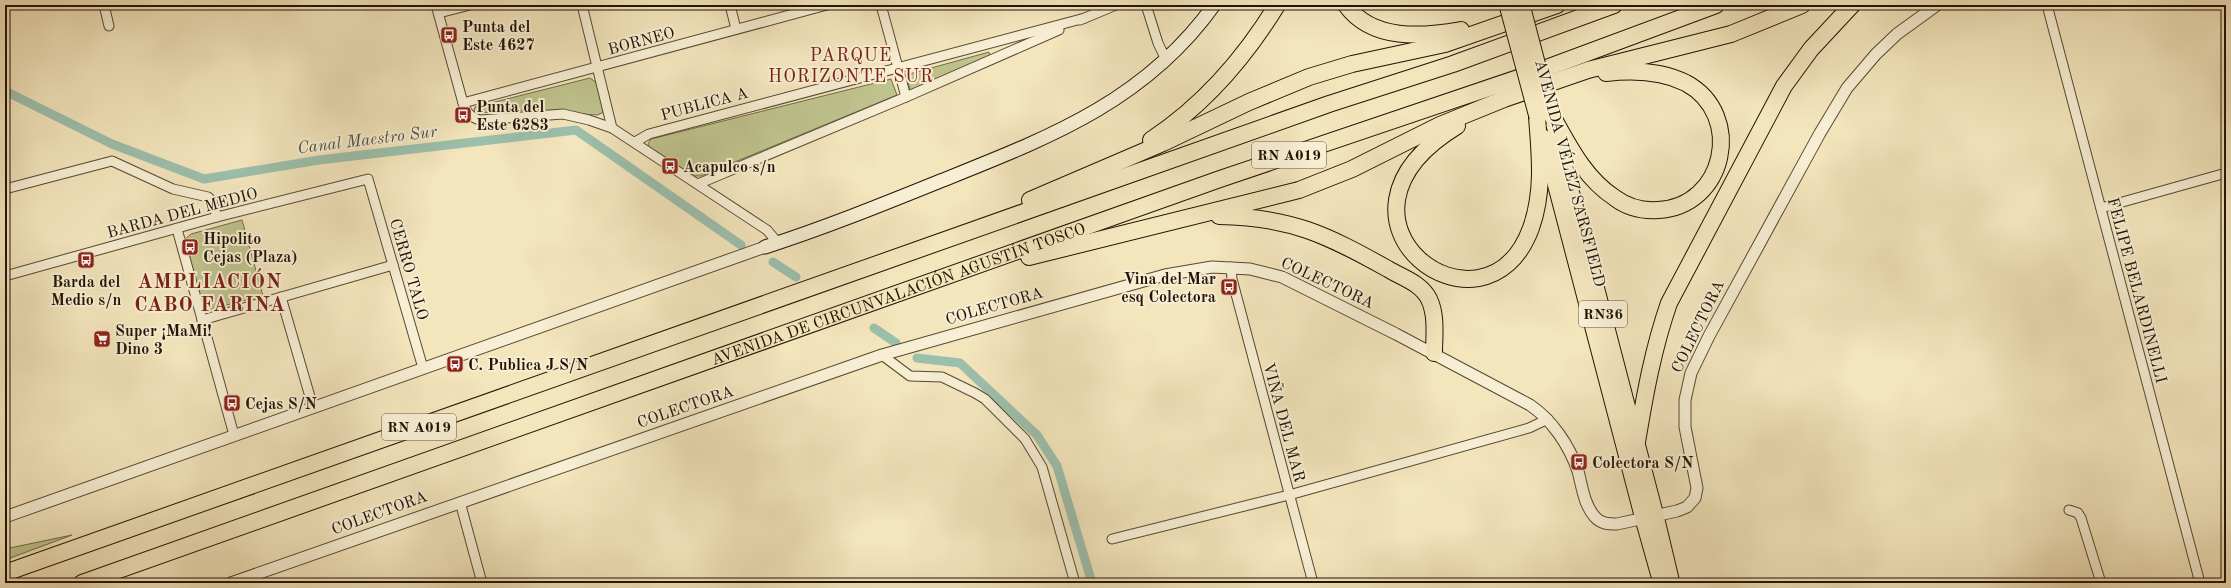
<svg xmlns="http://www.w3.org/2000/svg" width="2231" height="588" font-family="'Old Standard TT',serif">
<rect width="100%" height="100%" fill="#f3e5bc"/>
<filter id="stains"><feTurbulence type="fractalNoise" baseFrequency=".005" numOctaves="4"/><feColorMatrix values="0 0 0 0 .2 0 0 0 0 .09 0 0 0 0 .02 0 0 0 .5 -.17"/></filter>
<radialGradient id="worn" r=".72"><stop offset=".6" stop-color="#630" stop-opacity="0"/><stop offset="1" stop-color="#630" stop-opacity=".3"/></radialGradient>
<g fill="#bfc38d" stroke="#706b49">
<path d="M 989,52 L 990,57 L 910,90 L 906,75 Z"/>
<path d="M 590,78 L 597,83 L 604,109 L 602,113 L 597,115 L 527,110 L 476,113 L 474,110 L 475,107 Z"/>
<path d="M 891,79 L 897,95 L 701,176 L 693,176 L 650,149 L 648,144 L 651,139 Z"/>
<path d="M 242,220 L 263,296 L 206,310 L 202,307 L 184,240 L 191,234 Z"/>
<path d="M 72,535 L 5,560 L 5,549 Z"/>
</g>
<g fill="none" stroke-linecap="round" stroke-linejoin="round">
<g stroke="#9cbfac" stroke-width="9">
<path d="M 5,91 L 112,144 L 204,179 L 319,160 L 576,130 L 741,245"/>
<path d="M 773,262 L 796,277"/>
<path d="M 874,328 L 896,343"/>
<path d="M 917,358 L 960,363 L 1037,435 L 1057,466 L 1092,583"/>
</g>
<defs>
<g id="minor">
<path d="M 104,5 L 109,26"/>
<path d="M 436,5 L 463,103 C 467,113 470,117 480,120 L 563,114 L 589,120 L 612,128 L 767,230 L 778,243"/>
<path d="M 582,5 L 612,128"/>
<path d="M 730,5 L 736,29"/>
<path d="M 881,5 L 906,97"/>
<path d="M 1146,5 L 1158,43 L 1166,60"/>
<path d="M 2047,5 L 2200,583"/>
<path d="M 439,13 L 470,5"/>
<path d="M 1080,20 L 1116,5"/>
<path d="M 463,103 L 827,5"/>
<path d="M 635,142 L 649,134 L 1085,18"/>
<path d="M 698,184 L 906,97 L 1059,30"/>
<path d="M 5,189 L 112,161 L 173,189 L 208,197 L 212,201 L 217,217"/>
<path d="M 2101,208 L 2226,173"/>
<path d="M 177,229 L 234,435"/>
<path d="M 1231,267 L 1232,279 L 1313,583"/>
<path d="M 5,276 L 217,217 L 368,179 L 423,368"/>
<path d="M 281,297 L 313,407"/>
<path d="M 202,320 L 393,265"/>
<path d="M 882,355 L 910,376 L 942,377 L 975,393 L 985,399 L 1025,439 L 1042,467 L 1075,583"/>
<path d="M 460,502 L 482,583"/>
<path d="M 2069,510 L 2078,513 L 2081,518 L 2101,583"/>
<path d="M 1112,539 L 1289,495 L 1529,428 L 1548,419"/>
</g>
<g id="tertiary">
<path d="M 5,517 L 765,247"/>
<path d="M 231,583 L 882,355 L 1165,275 L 1212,267 L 1250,269 L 1282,277 L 1396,334 L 1530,405 C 1552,420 1569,445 1578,471 C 1582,486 1584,505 1595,517 C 1601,524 1609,524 1617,524 L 1677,511 L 1687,507 L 1695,498 L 1697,488 L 1685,427 L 1685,400 L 1691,373 L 1709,336 L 1820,133 L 1847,88 L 1876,54 L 1897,34 L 1937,5"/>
</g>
<path id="secondary" d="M 765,247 C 824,228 881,205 938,182 C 1045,139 1144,103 1214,5"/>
<g id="trunk">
<path d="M 1554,125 L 1656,516 L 1672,583"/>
<path d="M 1543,137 L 1643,519 L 1661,583"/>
</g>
<g id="motorway">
<path d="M 1346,5 C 1372,41 1422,37 1461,30"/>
<path d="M 1550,112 C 1568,144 1584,178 1615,198 C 1627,207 1643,211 1658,210 C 1725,207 1745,115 1686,83 C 1662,71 1632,70 1606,73"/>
<path d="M 1457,126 C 1303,220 1485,353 1531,228 C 1544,192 1540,155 1537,117"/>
<path d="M 1151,140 C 1204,105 1244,59 1277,5"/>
<path d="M 1030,200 L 1163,143 L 1249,102 L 1309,77 L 1352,64 L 1445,44 L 1557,5"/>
<path d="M 1219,216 C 1291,217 1327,235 1388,269 C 1403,278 1421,283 1429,299 C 1437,316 1434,336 1434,353"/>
<path d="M 1029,257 L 1299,190 L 1352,169 L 1440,125 L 1504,99 L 1588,70 L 1731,34 L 1802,5"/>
<path d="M 1637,442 C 1645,394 1653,349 1669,303 L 1784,86 L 1811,49 L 1852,5"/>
<path d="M 5,573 L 1329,104 L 1453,64 L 1614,5"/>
<path id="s1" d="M 82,583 L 1220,179 L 1533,73 L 1716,5"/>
</g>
</defs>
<use href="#minor" stroke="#564833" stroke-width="11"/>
<use href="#tertiary" stroke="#564833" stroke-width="13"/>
<use href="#secondary" stroke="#221305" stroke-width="15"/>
<use href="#trunk" stroke="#221305" stroke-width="17"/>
<use href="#motorway" stroke="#221305" stroke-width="18"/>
<use href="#minor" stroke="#f7eed3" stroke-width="9"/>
<use href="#tertiary" stroke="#f7eed3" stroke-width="11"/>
<use href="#secondary" stroke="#f7eed3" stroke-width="13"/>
<use href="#trunk" stroke="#f3e5bc" stroke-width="15"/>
<use href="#motorway" stroke="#f3e5bc" stroke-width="16"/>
<defs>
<g id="trunk-bridge">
<path d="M 1507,5 L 1537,117"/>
<path d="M 1522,5 L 1550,112"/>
</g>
</defs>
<use href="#trunk-bridge" stroke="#221305" stroke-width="17" stroke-linecap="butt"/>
<use href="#trunk-bridge" stroke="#f3e5bc" stroke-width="15"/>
</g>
<defs>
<symbol id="bus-square" viewBox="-11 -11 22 22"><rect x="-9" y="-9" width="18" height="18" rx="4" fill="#8f2418" stroke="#f7eed3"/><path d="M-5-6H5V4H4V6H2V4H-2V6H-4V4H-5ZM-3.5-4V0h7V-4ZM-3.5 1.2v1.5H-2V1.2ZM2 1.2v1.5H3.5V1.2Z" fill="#fff"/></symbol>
<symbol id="supermarket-square" viewBox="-11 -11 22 22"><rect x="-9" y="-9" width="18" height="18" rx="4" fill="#8f2418" stroke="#f7eed3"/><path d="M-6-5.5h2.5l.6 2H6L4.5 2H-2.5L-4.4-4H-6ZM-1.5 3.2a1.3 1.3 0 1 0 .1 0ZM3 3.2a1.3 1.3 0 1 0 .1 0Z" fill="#fff"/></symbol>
</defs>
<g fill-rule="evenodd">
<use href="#bus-square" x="439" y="25" width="20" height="20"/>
<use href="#bus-square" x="453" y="105" width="20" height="20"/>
<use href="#bus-square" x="660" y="156" width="20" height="20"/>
<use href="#bus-square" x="180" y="237" width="20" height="20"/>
<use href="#bus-square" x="76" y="250" width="20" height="20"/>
<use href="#bus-square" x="1219" y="277" width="20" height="20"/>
<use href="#supermarket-square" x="92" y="329" width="20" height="20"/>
<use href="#bus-square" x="445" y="354" width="20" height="20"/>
<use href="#bus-square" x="222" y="393" width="20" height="20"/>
<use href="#bus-square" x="1569" y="452" width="20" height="20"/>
</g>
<g text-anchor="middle" stroke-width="4" stroke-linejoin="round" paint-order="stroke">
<g fill="#f7eed3" stroke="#625543" stroke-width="1">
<rect x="1252" y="142" width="74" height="26" rx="3"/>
<rect x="1579" y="301" width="48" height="26" rx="3"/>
<rect x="382" y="414" width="74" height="26" rx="3"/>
</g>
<g font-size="15" font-weight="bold" fill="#221305">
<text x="1289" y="160">RN A019</text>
<text x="1603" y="319">RN36</text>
<text x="419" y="432">RN A019</text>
</g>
<g font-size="16" font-weight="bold" fill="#221305" stroke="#f7eed3" text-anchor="start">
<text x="462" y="32">Punta del<tspan x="462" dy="18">Este 4627</tspan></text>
<text x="476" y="112">Punta del<tspan x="476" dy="18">Este 6283</tspan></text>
<text x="683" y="172">Acapulco s/n</text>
<text x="203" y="244">Hipolito<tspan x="203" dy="18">Cejas (Plaza)</tspan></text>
<text x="1216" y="284" text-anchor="end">Vina del Mar<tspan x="1216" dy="18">esq Colectora</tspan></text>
<text x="86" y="287" text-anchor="middle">Barda del<tspan x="86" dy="18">Medio s/n</tspan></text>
<text x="115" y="336">Super ¡MaMi!<tspan x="115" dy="18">Dino 3</tspan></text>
<text x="468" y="370">C. Publica J S/N</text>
<text x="245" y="409">Cejas S/N</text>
<text x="1592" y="468">Colectora S/N</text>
</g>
<g font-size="16" fill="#221305" stroke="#f7eed3">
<text transform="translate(641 40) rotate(-15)" y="6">BORNEO</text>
<text transform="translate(704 103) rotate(-15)" y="6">PUBLICA A</text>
<text transform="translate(1571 173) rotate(75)" y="6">AVENIDA VÉLEZ SARSFIELD</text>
<text transform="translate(182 212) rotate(-15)" y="6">BARDA DEL MEDIO</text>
<text transform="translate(410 269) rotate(74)" y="6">CERRO TALO</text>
<text transform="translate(1328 282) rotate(25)" y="6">COLECTORA</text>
<text transform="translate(2138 290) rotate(75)" y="6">FELIPE BELARDINELLI</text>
<text dy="6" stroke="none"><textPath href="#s1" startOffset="866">AVENIDA DE CIRCUNVALACIÓN AGUSTÍN TOSCO</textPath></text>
<text transform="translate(994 305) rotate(-16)" y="6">COLECTORA</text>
<text transform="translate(1697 326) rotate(-64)" y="6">COLECTORA</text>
<text transform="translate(685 406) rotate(-19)" y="6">COLECTORA</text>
<text transform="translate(1285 422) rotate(75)" y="6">VIÑA DEL MAR</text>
<text transform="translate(379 512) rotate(-20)" y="6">COLECTORA</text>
</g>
<g font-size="17" font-style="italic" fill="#4d4f3f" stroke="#f7eed3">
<text transform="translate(367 139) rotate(-7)" y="6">Canal Maestro Sur</text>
</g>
<g font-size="18" letter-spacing="1" fill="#7a1f14" stroke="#f7eed3">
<text x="851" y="61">PARQUE<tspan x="851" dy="21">HORIZONTE SUR</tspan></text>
</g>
<g font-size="20" font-weight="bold" letter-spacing="1" fill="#7a1f14" stroke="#f7eed3">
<text x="210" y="288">AMPLIACIÓN<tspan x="210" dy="23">CABO FARINA</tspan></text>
</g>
</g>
<rect width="2231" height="588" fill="none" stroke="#f3e5bc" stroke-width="20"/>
<rect x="6" y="6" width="2219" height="576" fill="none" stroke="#221305" stroke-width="2"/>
<rect x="10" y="10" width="2211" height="568" fill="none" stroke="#221305"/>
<rect width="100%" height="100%" filter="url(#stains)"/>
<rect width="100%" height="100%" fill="url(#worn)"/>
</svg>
